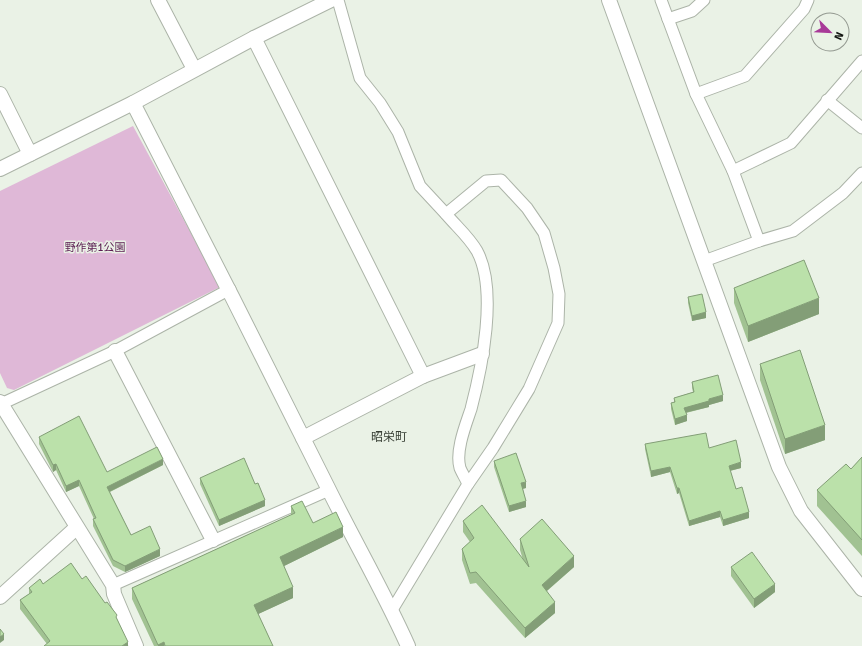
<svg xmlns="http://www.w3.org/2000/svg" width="862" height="646" font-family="Signika,'Noto Sans JP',sans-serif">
<rect width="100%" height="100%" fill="#eaf2e6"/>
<path fill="#dfb8d7" d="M 133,126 L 220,287 L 14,390 L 7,388 L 0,373 L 0,191 Z"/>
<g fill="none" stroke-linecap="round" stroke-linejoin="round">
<defs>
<g id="minor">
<path d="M 338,0 L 360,78 L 380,103 L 398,132 L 420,186 L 446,214 L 486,181 L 501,180 L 527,208 L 544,233 L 554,268 L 559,294 L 558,323 L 529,389 L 493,448 L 468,484 L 392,610"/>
<path d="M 661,0 L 696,94 L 733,171 L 759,241"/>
<path d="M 668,19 L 692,11 L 704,0"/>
<path d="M 696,94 L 745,76 L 804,9 L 808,0"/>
<path d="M 827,100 L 862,128"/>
<path d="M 733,171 L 791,143 L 862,61"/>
<path d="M 446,214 C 456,226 469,237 477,251 C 498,290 482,367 471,409 C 466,424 455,451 460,468 C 462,473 466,479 468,484"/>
<path d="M 704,261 L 759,241 L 793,231 L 843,193 L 862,173"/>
<path d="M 1,404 L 115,351 L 230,289"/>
<path d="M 113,585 L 329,490"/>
</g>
<g id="tertiary">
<path d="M 158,0 L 194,69"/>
<path d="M 609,0 L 779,467 L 801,511 L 862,589"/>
<path d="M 254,38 L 423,376"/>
<path d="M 0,94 L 30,154"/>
<path d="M 133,103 C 199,231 264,359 328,488 C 354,541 384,592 408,646"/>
<path d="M 0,169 L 133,103 L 254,38 L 331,0"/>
<path d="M 115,351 L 213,540"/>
<path d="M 0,402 L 113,585 L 114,594 L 136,646"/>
<path d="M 303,438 L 423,376 L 482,354"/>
<path d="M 0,597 L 76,528"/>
</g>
</defs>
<use href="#minor" stroke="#acb4a8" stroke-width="13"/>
<use href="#tertiary" stroke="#acb4a8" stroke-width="16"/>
<use href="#minor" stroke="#fff" stroke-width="11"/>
<use href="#tertiary" stroke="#fff" stroke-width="14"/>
</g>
<g fill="#a1c292">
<path d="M 734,288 L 819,314 L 748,342 L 734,303 Z"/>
<path d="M 688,297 L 706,318 L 692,321 L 688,303 Z"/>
<path d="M 760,364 L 825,440 L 785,454 L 760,380 Z"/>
<path d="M 692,382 L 723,401 L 709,405 L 709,407 L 686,413 L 687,421 L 675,425 L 671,409 L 671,403 L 674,402 L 674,398 L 693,392 L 692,388 Z"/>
<path d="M 39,437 L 107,472 L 163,465 L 110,492 L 131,535 L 160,556 L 125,572 L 113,566 L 93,526 L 93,519 L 94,519 L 79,486 L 66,492 L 56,470 L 53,472 L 39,444 Z"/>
<path d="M 645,444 L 709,448 L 741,468 L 730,471 L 736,489 L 749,518 L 723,526 L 720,517 L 689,526 L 679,493 L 677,494 L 670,472 L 651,477 L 645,449 Z"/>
<path d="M 862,457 L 862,556 L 817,506 L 817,490 L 851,469 Z"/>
<path d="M 494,461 L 526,488 L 523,489 L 526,507 L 509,512 L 494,467 Z"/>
<path d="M 200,478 L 255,484 L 265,506 L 219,526 L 200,484 Z"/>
<path d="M 291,506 L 313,523 L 343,537 L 284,566 L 293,598 L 258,614 L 273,646 L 154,646 L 132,599 L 132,588 L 291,515 Z"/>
<path d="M 463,521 L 523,560 L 520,550 L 520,539 L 574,567 L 547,591 L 555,613 L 525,638 L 476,583 L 470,584 L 462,560 L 462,549 L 470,542 L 463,532 Z"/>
<path d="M 731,567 L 775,592 L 754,608 L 731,576 Z"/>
<path d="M 82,579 L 117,620 L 128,646 L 47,644 L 20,609 L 20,600 L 29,594 L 29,588 L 43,584 Z"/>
</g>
<g fill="#839e77">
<path d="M 819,298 L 819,314 L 748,342 L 748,326 Z"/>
<path d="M 706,312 L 706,318 L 692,321 L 692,316 Z"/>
<path d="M 723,395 L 723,401 L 709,405 L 709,407 L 684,413 L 684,408 L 709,399 Z"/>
<path d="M 687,415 L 687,421 L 675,425 L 675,419 Z"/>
<path d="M 825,425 L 825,440 L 785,454 L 785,439 Z"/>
<path d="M 163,459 L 163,465 L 107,493 L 107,487 Z"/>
<path d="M 741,462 L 741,468 L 729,471 L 729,466 Z"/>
<path d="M 56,464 L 56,470 L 53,472 L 53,465 Z"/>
<path d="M 670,467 L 670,472 L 651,477 L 651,471 Z"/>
<path d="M 79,480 L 79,486 L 66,492 L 66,486 Z"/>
<path d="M 526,482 L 526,488 L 521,489 L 521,483 Z"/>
<path d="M 677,488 L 679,488 L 679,493 L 677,494 Z"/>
<path d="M 265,500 L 265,506 L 219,526 L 219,520 Z"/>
<path d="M 526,501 L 526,507 L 509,512 L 509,506 Z"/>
<path d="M 720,511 L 720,517 L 689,526 L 689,521 Z"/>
<path d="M 749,512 L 749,518 L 723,526 L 723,520 Z"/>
<path d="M 343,527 L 343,537 L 280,568 L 280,557 Z"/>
<path d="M 160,549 L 160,556 L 125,572 L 125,566 Z"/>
<path d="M 574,556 L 574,567 L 542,595 L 542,585 Z"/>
<path d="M 775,584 L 775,592 L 754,608 L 754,599 Z"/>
<path d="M 293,587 L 293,598 L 254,616 L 254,605 Z"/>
<path d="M 555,602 L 555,613 L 525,638 L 525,628 Z"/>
<path d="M 4,634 L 4,640 L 0,643 L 0,637 Z"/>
<path d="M 128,642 L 128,646 L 122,646 Z"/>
<path d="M 164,642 L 164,646 L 158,646 L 158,645 Z"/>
</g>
<g fill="#bbe1aa" stroke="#839e77">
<path d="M 804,260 L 819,298 L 748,326 L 734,288 Z"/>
<path d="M 702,294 L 706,312 L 692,316 L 688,297 Z"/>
<path d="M 800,350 L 825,425 L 785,439 L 760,364 Z"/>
<path d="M 718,375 L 723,395 L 709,399 L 709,401 L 684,408 L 687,415 L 675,419 L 671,403 L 675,402 L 674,398 L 694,392 L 692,382 Z"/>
<path d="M 79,416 L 107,472 L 157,447 L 163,459 L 107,487 L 131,535 L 150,526 L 160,549 L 125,566 L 113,560 L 93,519 L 96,518 L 79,480 L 66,486 L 56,464 L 53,465 L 39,437 Z"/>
<path d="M 706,433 L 709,448 L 736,440 L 741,462 L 729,466 L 736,489 L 742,487 L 749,512 L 723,520 L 720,511 L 689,521 L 679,488 L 677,488 L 670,467 L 651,471 L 645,444 Z"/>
<path d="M 516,453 L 526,482 L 521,483 L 526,501 L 509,506 L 494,461 Z"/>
<path d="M 862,457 L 862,540 L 817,490 L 846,464 L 851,469 Z"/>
<path d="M 244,458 L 255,484 L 258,483 L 265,500 L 219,520 L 200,478 Z"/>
<path d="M 302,501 L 313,523 L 336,512 L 343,527 L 280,557 L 293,587 L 254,605 L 273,646 L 165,646 L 164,642 L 158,645 L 132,588 L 295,513 L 291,506 Z"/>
<path d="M 482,505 L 529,567 L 520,539 L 542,519 L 574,556 L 542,585 L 555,602 L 525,628 L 476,572 L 470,573 L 462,549 L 474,538 L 463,521 Z"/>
<path d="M 752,552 L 775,584 L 754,599 L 731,567 Z"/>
<path d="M 71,563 L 82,579 L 86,576 L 105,603 L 107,602 L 117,615 L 116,617 L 128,642 L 122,646 L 44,646 L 50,641 L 20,600 L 32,592 L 29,588 L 40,579 L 43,584 Z"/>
<path d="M 0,629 L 4,634 L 0,637 Z"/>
</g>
<g text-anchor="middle" stroke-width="3" stroke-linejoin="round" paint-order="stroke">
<g font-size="11" fill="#5a1c51" stroke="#eaf2e6">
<text x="95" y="251">野作第1公園</text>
</g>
<g font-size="12" fill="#394036" stroke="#eaf2e6">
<text x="389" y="441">昭栄町</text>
</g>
</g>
<g transform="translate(830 32) rotate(114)"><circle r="19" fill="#eaf2e6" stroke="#939990"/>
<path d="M0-3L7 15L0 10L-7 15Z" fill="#a83a98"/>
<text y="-6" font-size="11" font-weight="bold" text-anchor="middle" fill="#111410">N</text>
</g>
</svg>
